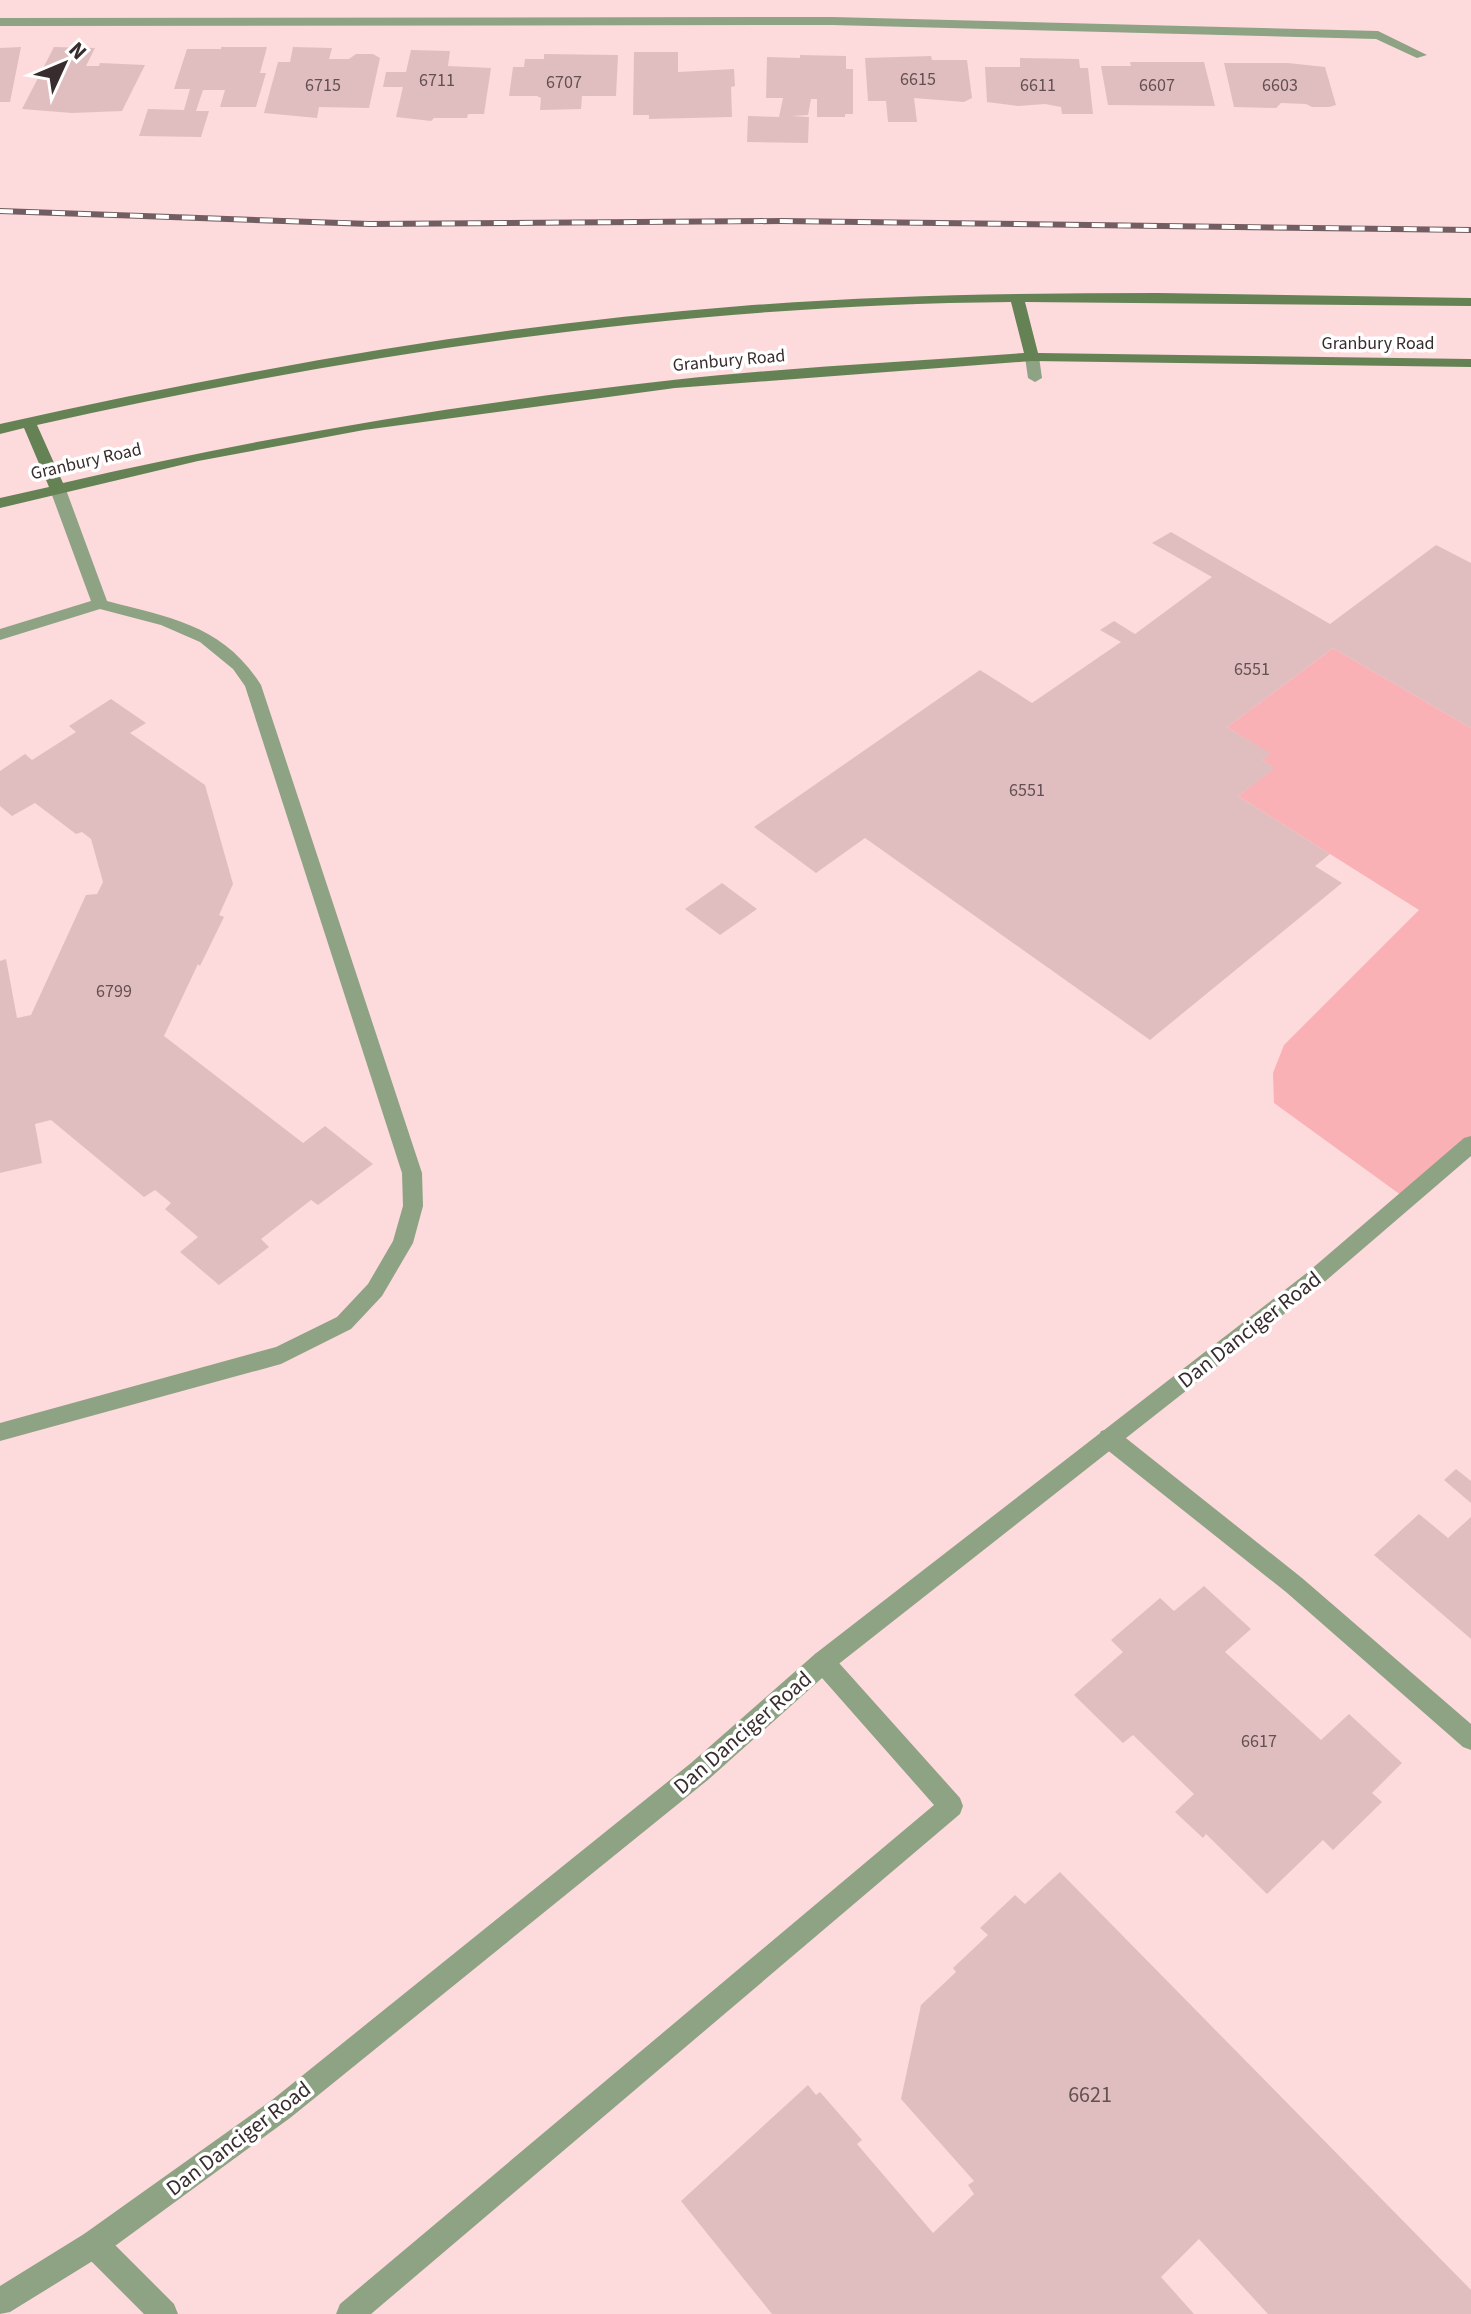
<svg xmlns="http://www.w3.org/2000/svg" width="1471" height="2314" font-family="'Source Sans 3',sans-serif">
<rect width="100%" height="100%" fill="#fddadc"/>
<path fill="#f9b1b6" d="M 1333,648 L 1471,728 L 1471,1143 L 1405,1198 L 1274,1103 L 1273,1073 L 1284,1045 L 1419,910 L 1238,796 L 1274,768 L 1262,760 L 1270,754 L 1227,727 Z"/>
<g fill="#e0bebf">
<path d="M 21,47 L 10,102 L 0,102 L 0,48 Z"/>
<path d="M 54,47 L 95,48 L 86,66 L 99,66 L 100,63 L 145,65 L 122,111 L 72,113 L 22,109 Z"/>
<path d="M 221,47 L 267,47 L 260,73 L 266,73 L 256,107 L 220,107 L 225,90 L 203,90 L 196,111 L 209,111 L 201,137 L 139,136 L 148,109 L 184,110 L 190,89 L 174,89 L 187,49 L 221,49 Z"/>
<path d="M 293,47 L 332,48 L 329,59 L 349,59 L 356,54 L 373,54 L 380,58 L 369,108 L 319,107 L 317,118 L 264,113 L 278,62 L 290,62 Z"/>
<path d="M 411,50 L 450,51 L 448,66 L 491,68 L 484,114 L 468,114 L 467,118 L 434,118 L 431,121 L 396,117 L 403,87 L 383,87 L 386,72 L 406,72 Z"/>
<path d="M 634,52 L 678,52 L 678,72 L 734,69 L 735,86 L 731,87 L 732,117 L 649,119 L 649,115 L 633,115 Z"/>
<path d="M 544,54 L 618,55 L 616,96 L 582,96 L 581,109 L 540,110 L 541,98 L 537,96 L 509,96 L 513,67 L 524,67 L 525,59 L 544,59 Z"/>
<path d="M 800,55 L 846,56 L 846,69 L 853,69 L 853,114 L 845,114 L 845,117 L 817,117 L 817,99 L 811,99 L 808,115 L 791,116 L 809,117 L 808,143 L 747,142 L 748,116 L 779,117 L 783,98 L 766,98 L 767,57 L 800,58 Z"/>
<path d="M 931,56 L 932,60 L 967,60 L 972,98 L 964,102 L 914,98 L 917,122 L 888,122 L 886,101 L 868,101 L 865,58 Z"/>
<path d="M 1020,58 L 1079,59 L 1080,68 L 1088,68 L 1093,114 L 1062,114 L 1061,107 L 1045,104 L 1018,106 L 987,102 L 985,67 L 1020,67 Z"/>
<path d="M 1130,62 L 1204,62 L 1215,106 L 1108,105 L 1101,66 L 1131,66 Z"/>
<path d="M 1224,63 L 1288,63 L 1325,67 L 1336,105 L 1329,107 L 1312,107 L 1306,104 L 1281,103 L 1276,108 L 1234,107 Z"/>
<path d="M 1171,532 L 1330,624 L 1436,545 L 1471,563 L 1471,728 L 1333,648 L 1227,727 L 1271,754 L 1262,760 L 1275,768 L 1238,796 L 1330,854 L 1315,866 L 1342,883 L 1150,1040 L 865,838 L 816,873 L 754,827 L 980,670 L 1032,703 L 1121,642 L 1100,630 L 1114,621 L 1135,634 L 1212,577 L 1152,543 Z"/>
<path d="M 111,699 L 146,723 L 130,733 L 205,785 L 233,884 L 219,915 L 224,917 L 200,966 L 198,964 L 164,1036 L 303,1143 L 325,1126 L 373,1164 L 318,1205 L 311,1200 L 261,1239 L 269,1247 L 219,1285 L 180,1252 L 198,1237 L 165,1209 L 171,1203 L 155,1190 L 144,1197 L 51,1120 L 35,1124 L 42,1163 L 0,1173 L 0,961 L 6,959 L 17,1018 L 31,1015 L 86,895 L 97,894 L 103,882 L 91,839 L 82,832 L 76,834 L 35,803 L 12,816 L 0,806 L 0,771 L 25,754 L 32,760 L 76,732 L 69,726 Z"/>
<path d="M 722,883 L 757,909 L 720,935 L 685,909 Z"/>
<path d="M 1456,1469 L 1471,1481 L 1471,1503 L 1444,1480 Z"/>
<path d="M 1419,1514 L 1448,1538 L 1471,1517 L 1471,1639 L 1374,1555 Z"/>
<path d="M 1204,1586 L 1251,1629 L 1225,1652 L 1321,1740 L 1349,1714 L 1402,1763 L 1372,1793 L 1382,1802 L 1333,1850 L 1323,1840 L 1267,1894 L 1206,1834 L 1203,1838 L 1175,1812 L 1194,1794 L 1133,1735 L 1123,1743 L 1074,1695 L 1123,1652 L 1111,1640 L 1160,1598 L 1174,1611 Z"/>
<path d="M 1060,1872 L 1471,2290 L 1471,2314 L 1268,2314 L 1199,2239 L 1161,2277 L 1194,2314 L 772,2314 L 681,2201 L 808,2085 L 816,2095 L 820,2092 L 862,2140 L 857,2144 L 933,2233 L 974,2194 L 968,2185 L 974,2181 L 901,2099 L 921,2005 L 956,1972 L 953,1968 L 988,1935 L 980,1928 L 1015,1895 L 1025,1904 Z"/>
</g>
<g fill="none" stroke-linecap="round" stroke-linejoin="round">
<g fill="#8ea284" fill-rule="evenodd">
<path d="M 1032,353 L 1039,357 L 1042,378 L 1035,382 L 1028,378 L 1025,357 Z"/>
<path d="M 57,482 L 65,487 L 107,601 C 171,618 223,625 261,685 L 422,1173 L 423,1206 L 413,1243 L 382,1296 L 351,1329 L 281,1364 L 0,1441 L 0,1423 L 276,1347 L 337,1317 L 368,1284 L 393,1241 L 403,1206 L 402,1173 L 245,686 L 233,669 L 200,642 L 161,625 L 100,609 L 0,640 L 0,629 L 91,601 L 49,487 Z"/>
<path d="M 1109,1429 L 1117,1431 L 1302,1578 L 1471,1724 L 1471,1750 L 1463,1747 L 1286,1592 L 1101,1445 L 1098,1438 L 1101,1431 Z"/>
<path d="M 823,1651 L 831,1654 L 960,1798 L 963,1806 L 960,1814 L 371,2314 L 336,2314 L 340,2304 L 934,1805 L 815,1670 L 811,1662 L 815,1654 Z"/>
<path d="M 94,2230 L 104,2234 L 174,2304 L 178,2314 L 144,2314 L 84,2254 L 80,2244 L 84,2234 Z"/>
</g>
<g fill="#8ea284" fill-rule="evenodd">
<path d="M 832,17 L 1378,31 L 1427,55 L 1417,58 L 1376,39 L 832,25 L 0,26 L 0,18 Z"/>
<path d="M 1471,1136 L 1471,1156 L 1322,1284 L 831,1670 L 709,1779 L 290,2118 L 104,2254 L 10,2312 L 0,2314 L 0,2286 L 84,2234 L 272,2100 L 691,1763 L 815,1654 L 1308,1272 L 1464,1138 Z"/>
</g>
<path fill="#658255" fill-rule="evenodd" d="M 1158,293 L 1471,298 L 1471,306 L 1025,302 L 1038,353 L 1471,359 L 1471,367 L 1032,361 L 675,388 L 364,430 L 198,461 L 0,508 L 0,498 L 49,487 L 24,428 L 0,434 L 0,424 C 244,370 491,325 741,306 C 880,295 1019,293 1158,293 ZM 1011,302 L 1024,353 C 907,362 789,367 673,380 C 467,403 264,436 63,483 L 37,425 C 357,353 683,305 1011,302 Z"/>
<defs>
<path id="rail" d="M 0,211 L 370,224 L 781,221 L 1471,230"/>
</defs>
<use href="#rail" stroke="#725e60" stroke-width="6"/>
<use href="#rail" stroke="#fff" stroke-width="4" stroke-dasharray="13" stroke-linecap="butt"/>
</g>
<g text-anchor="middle" stroke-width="7" stroke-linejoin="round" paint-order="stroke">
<g font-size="18" fill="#635052">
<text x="918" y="85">6615</text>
<text x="437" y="86">6711</text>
<text x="564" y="88">6707</text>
<text x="323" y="91">6715</text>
<text x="1038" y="91">6611</text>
<text x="1157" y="91">6607</text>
<text x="1280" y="91">6603</text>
<text x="1252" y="675">6551</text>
<text x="1027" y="796">6551</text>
<text x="114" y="997">6799</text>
<text x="1259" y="1747">6617</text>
</g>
<g font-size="18" fill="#392c2d" stroke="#fff">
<text x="1378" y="349">Granbury Road</text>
<text transform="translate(729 360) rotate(-5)" y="6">Granbury Road</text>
<text transform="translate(86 461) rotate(-13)" y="6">Granbury Road</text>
</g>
<g font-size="22" fill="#392c2d" stroke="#fff">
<text transform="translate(1249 1329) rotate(-38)" y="8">Dan Danciger Road</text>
<text transform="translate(742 1732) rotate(-41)" y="8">Dan Danciger Road</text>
<text transform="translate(238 2138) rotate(-37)" y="8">Dan Danciger Road</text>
</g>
<g font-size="22" fill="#635052">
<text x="1090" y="2102">6621</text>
</g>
</g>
<g transform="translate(64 64) rotate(46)" stroke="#ffffff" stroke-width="6" paint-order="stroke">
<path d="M0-6L14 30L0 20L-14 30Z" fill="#392c2d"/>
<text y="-12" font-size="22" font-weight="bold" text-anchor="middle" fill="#392c2d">N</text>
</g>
</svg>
